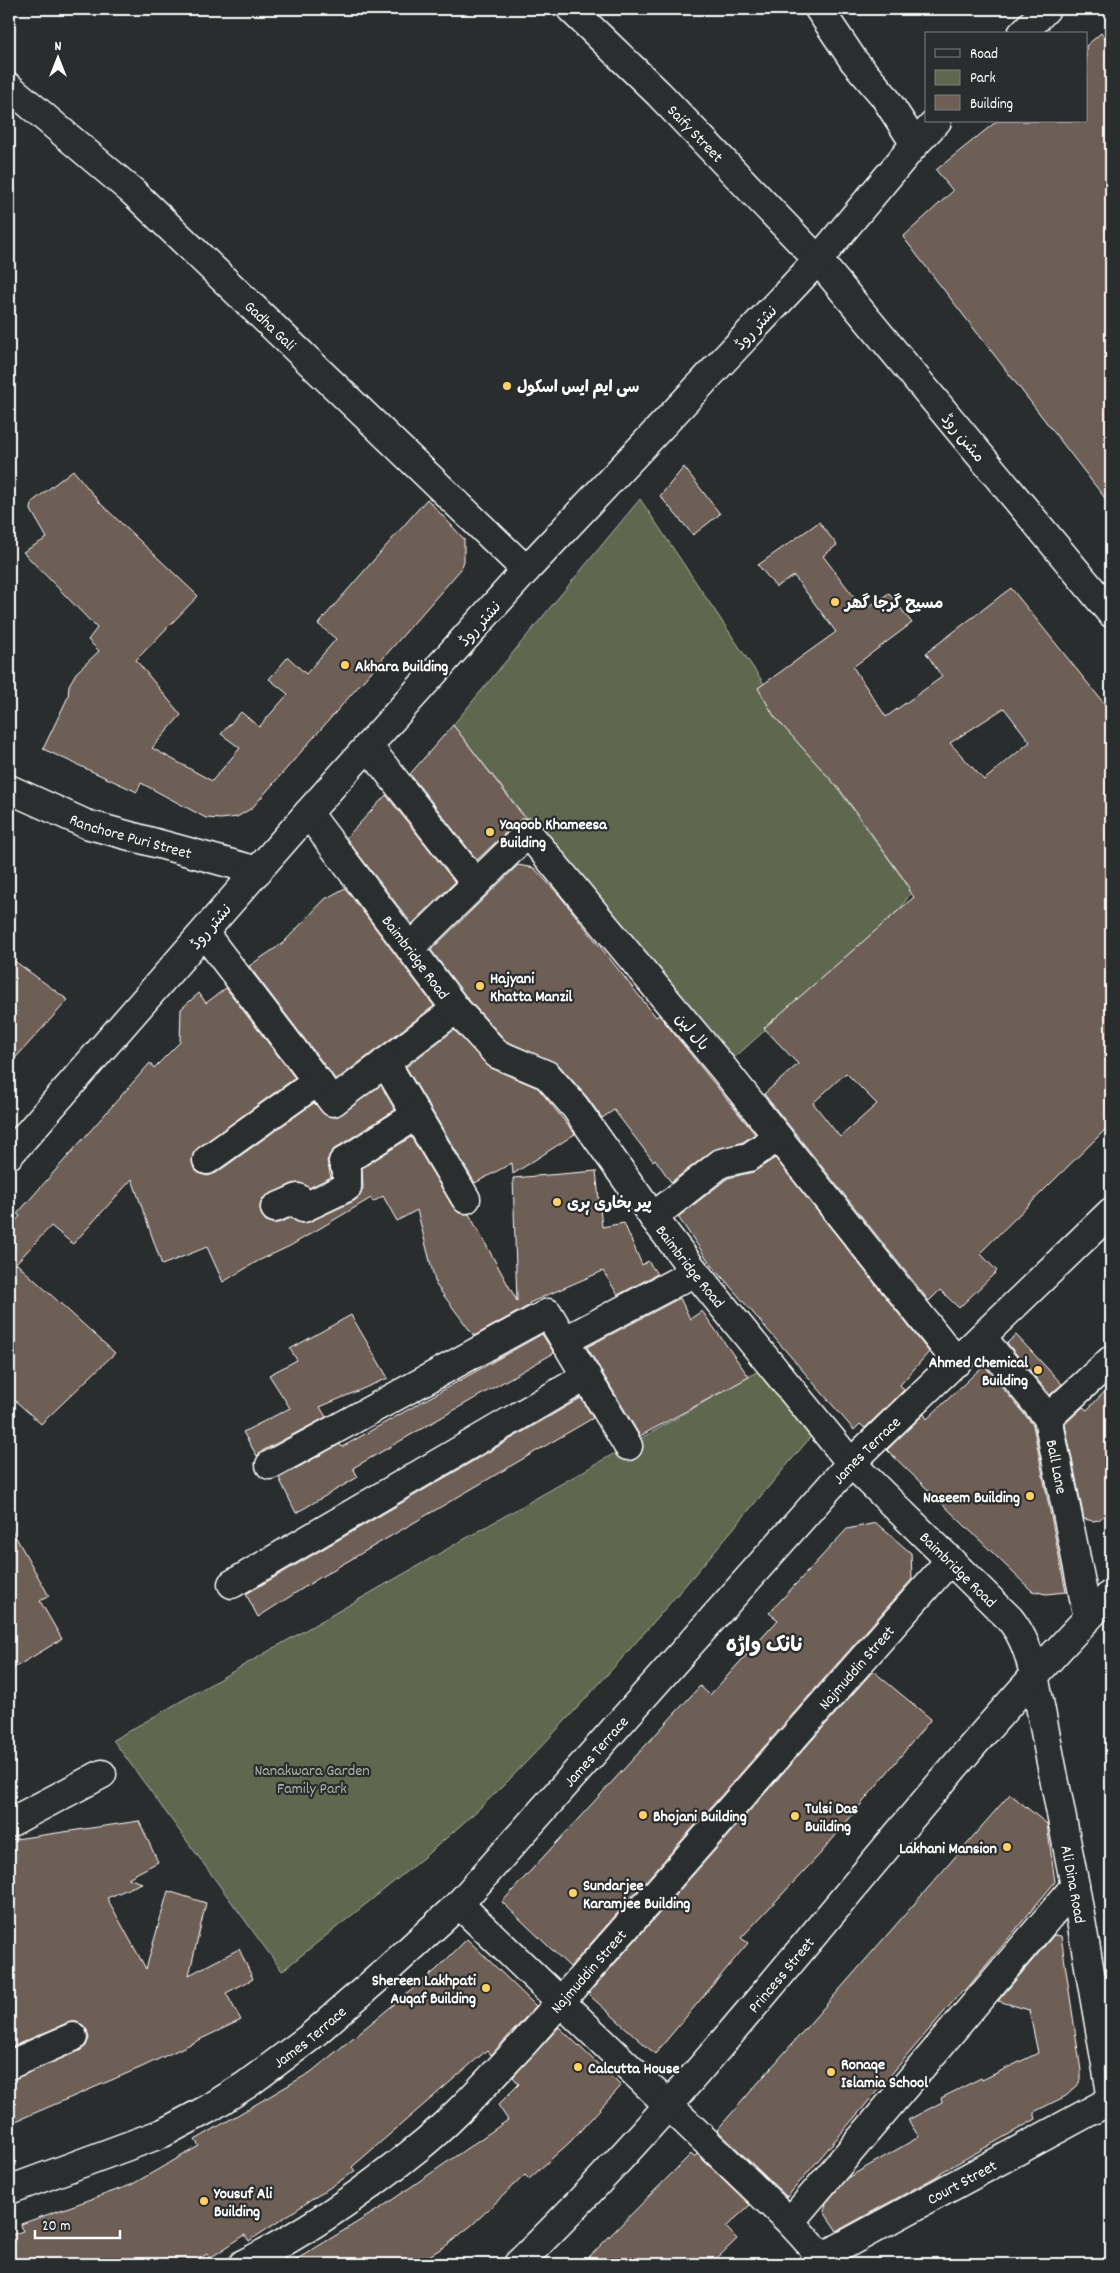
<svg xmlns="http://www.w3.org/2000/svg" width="1120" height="2273" font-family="Dekko,'Playpen Sans Arabic',sans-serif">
<rect width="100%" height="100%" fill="#2a2d2e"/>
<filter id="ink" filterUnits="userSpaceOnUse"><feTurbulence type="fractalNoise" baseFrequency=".02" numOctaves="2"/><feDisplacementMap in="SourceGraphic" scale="10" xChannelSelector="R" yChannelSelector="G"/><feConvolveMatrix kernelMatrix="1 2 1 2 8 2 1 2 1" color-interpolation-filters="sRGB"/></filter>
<g filter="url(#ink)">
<g fill="#5e684f" stroke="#aeb4a7">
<path d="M 640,499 L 791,724 L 904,880 L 911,893 L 900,909 L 723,1068 L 453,725 Z"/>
<path d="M 769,1365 L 820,1426 C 717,1547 616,1672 504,1785 C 435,1853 357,1910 282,1971 L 113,1740 Z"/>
</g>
<g fill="#6e5e56" stroke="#fff" fill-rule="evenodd">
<path d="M 1101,33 L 1111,46 L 1111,506 L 903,237 L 953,191 L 936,170 L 997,121 L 1086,121 L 1086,46 Z"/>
<path d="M 684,467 L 720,514 L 693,535 L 660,496 Z"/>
<path d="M 73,470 L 100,503 L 198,596 L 136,660 L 181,715 L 152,748 L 212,781 L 240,748 L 221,734 L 241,712 L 259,727 L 288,694 L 269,679 L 288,657 L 306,674 L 336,639 L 318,624 L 427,499 L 464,539 L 464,561 L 461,569 L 252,808 L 237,817 L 221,819 L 206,818 L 141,783 L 137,792 L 43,749 L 68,697 L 69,685 L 76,673 L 99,651 L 88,640 L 97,628 L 23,552 L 47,538 L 31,510 L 32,502 Z"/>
<path d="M 819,522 L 837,545 L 823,556 L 864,610 L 889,593 L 912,623 L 853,667 L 886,717 L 942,677 L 926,653 L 1011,588 L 1111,712 L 1111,1124 L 980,1253 L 997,1271 L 959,1308 L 940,1290 L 929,1301 L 764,1094 L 798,1064 L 764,1028 L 914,897 L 908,890 L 910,888 L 840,790 L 774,716 L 758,688 L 836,632 L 794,576 L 776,587 L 758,565 ZM 1004,708 L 1030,742 L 984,780 L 950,743 ZM 846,1073 L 877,1104 L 840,1137 L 813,1103 Z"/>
<path d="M 453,725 L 525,818 L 517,822 L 477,860 L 410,774 Z"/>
<path d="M 386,795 L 455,882 L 412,924 L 346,838 Z"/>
<path d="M 518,865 L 534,868 L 560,896 L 656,1017 L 659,1015 L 755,1134 L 743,1142 L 712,1151 L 671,1182 L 655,1159 L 653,1161 L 614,1110 L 602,1118 L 587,1097 L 558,1064 L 506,1041 L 468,999 L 431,950 Z"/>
<path d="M 345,888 L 434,1006 L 336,1080 L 249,966 L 283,943 L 325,899 Z"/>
<path d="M 9,957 L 68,1000 L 9,1065 Z"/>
<path d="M 226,988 L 295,1078 L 198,1148 L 193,1154 L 192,1162 L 194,1169 L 200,1174 L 208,1176 L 216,1173 L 314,1103 L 327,1116 L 335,1117 L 342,1114 L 381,1085 L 395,1110 L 334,1149 L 330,1154 L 327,1161 L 331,1177 L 309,1188 L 300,1183 L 292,1184 L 263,1198 L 260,1206 L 261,1214 L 266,1221 L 274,1224 L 291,1218 L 301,1223 L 309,1222 L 354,1201 L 360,1196 L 363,1188 L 362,1168 L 411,1137 L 453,1207 L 459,1213 L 469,1214 L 517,1301 L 513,1178 L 596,1171 L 602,1227 L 624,1223 L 642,1265 L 648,1261 L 657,1274 L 618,1295 L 603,1271 L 529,1303 L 530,1305 L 474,1336 L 436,1285 L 417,1210 L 397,1221 L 383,1196 L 373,1202 L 371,1198 L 290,1246 L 258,1261 L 223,1282 L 207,1247 L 162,1265 L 132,1179 L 73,1244 L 51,1226 L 16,1263 L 115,1353 L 41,1424 L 9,1395 L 9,1229 L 20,1216 L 17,1214 L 150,1063 L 154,1068 L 180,1042 L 181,1009 L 199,993 L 206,1003 Z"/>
<path d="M 454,1030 L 491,1068 L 538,1088 L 575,1134 L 513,1174 L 512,1163 L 475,1183 L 406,1067 Z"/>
<path d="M 775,1158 L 929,1352 L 900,1385 L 904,1390 L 865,1428 L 860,1424 L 854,1430 L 710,1263 L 678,1217 L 728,1178 L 753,1172 Z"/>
<path d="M 680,1298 L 690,1319 L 702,1311 L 749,1377 L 640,1436 L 587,1347 Z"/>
<path d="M 351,1315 L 388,1378 L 320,1407 L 326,1417 L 262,1451 L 257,1456 L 243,1432 L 290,1408 L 269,1375 L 297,1360 L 290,1349 Z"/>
<path d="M 542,1334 L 554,1353 L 353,1468 L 358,1477 L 296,1513 L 279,1478 L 340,1444 L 342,1447 Z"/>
<path d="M 1016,1335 L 1062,1384 L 1050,1395 L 1007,1343 Z"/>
<path d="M 984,1365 L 1033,1425 L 1066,1592 L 1046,1594 L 1032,1591 L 887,1450 L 924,1414 L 927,1419 Z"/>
<path d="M 1111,1385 L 1111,1509 L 1099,1520 L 1093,1521 L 1084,1519 L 1065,1424 L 1083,1407 L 1087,1410 Z"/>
<path d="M 581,1398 L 593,1418 L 319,1578 L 258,1617 L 246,1594 Z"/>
<path d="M 876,1523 L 911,1553 L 912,1579 L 570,1967 L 502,1902 L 700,1686 L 710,1695 L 778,1620 L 769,1613 L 847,1529 Z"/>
<path d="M 9,1525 L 49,1596 L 40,1601 L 62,1639 L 9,1671 Z"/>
<path d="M 873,1671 L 931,1719 L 822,1852 L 741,1938 L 748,1943 L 655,2054 L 588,1994 Z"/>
<path d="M 1010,1794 L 1047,1824 L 1055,1882 L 965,1991 L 962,1991 L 787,2197 L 717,2130 Z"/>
<path d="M 139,1821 L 158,1862 L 128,1878 L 142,1883 L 107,1898 L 146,1969 L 168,1891 L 206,1903 L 189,1975 L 239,1949 L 253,1979 L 226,1993 L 241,2020 L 142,2067 L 9,2124 L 9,2080 L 79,2051 L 86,2046 L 89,2038 L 87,2030 L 83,2025 L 74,2021 L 67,2023 L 9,2048 L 9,1840 Z"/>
<path d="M 1054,1935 L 1061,1936 L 1081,2071 L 1081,2079 L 1077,2086 L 1066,2096 L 1034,2112 L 1036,2119 L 940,2173 L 941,2174 L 837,2231 L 824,2212 L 826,2203 L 847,2178 L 919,2137 L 908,2120 L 942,2102 L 941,2098 L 981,2078 L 982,2080 L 1038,2053 L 1029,2010 L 998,2001 Z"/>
<path d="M 467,1939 L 536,2006 L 491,2055 L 487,2050 L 352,2167 L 355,2171 L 249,2241 L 245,2235 L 210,2258 L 207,2254 L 191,2264 L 9,2264 L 9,2236 L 23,2231 L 21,2224 L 131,2185 L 199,2146 L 195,2140 L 311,2072 L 436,1970 Z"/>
<path d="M 559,2027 L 621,2086 L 570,2142 L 529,2179 L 525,2175 L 473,2224 L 447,2245 L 416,2264 L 289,2264 L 379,2209 L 508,2120 L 498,2105 L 519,2084 L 513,2077 Z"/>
<path d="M 691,2154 L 694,2157 L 697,2154 L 750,2205 L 726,2227 L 737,2239 L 711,2264 L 582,2264 Z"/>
</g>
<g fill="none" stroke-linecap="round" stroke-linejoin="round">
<defs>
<g id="street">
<path id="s1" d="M 571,9 L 659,94 L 818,260"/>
<path d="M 819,9 L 854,61 L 884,96 L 915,144"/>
<path id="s2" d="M 9,87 L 133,192 L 526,570"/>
<path d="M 368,746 L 476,884"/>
<path d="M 204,933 L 333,1102 L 456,1009"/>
<path d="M 410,948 L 528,833 L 723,1068 L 957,1362"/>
<path d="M 385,1062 L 466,1199"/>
<path d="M 207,1160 L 318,1081"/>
<path d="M 275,1208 L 298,1198 L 303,1208 L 347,1187 L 347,1170 L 343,1162 L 416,1115"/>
<path d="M 653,1217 L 721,1163 L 749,1157 L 778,1137"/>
<path id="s3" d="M 982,1337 L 1048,1418 L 1088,1618"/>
<path d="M 566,1340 L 695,1272"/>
<path d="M 1048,1418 L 1111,1360"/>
<path d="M 270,1465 L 548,1313 L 628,1446"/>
<path d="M 232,1584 L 587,1376"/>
<path d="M 9,1823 L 102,1774"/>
<path d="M 459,1904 L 790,2222 L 822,2257"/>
<path d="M 9,2065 L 73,2037"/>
<path d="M 790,2222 L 1075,1886"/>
<path id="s4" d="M 243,2264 C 304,2234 361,2194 414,2151 C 454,2120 488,2080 523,2044 L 950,1560"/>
<path id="s5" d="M 813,2264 L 822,2257 L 1111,2100"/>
</g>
<g id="secondary">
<path d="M 818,260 L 1111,613"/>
<path id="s6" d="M 9,789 L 86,824 L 258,871"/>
<path id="s7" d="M 308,813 L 456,1009 L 497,1054 L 547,1075 L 575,1107 L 653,1217 L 695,1272 L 851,1463 L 1010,1619 C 1024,1637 1029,1653 1034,1675 L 1075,1886 L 1111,2093"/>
<path id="s8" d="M 9,2190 L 163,2133 L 208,2109 L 246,2085 L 309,2038 L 385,1972 L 459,1904 L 851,1463 L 1111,1212"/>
<path id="s9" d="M 518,2264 C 732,2055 903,1808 1111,1594"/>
</g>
<g id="primary">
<path d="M 1022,34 L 1046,9"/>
<path d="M 9,1155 L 308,813 L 526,570 L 818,260 L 915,144 L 937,121"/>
</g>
</defs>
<use href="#street" stroke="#fff" stroke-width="31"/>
<use href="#secondary" stroke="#fff" stroke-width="31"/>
<use href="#primary" stroke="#fff" stroke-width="31"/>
<use href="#street" stroke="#2a2d2e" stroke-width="28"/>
<use href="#secondary" stroke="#2a2d2e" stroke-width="28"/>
<use href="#primary" stroke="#2a2d2e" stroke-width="28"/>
</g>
</g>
<g fill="#ffd166" stroke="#2a2d2e" stroke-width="2">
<circle cx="507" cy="386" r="5"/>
<circle cx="835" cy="602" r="5"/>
<circle cx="345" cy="665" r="5"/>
<circle cx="490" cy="832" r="5"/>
<circle cx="480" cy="986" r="5"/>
<circle cx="557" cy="1202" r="5"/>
<circle cx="1038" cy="1370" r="5"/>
<circle cx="1030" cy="1496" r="5"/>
<circle cx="643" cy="1815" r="5"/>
<circle cx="795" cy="1816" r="5"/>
<circle cx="1007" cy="1847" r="5"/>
<circle cx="573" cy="1893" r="5"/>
<circle cx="486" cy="1988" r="5"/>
<circle cx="578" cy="2067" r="5"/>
<circle cx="831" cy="2072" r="5"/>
<circle cx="204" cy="2201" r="5"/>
</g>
<g text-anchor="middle" stroke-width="4.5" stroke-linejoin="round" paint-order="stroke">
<g font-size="16" fill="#fff" stroke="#2a2d2e">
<text dy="6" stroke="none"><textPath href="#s1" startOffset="176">Saify Street</textPath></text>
<text dy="6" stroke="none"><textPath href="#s2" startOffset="354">Gadha Gali</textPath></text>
<text transform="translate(755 327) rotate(-47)" y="6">نشتر روڈ</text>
<text transform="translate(964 437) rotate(50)" y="6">مشن روڈ</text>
<text transform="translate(479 623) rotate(-48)" y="6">نشتر روڈ</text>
<text dy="6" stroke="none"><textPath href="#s6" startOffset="131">Ranchore Puri Street</textPath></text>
<text transform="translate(210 926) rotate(-49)" y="6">نشتر روڈ</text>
<text dy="6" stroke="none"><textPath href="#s7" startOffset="180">Baimbridge Road</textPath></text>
<text transform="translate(693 1031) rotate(50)" y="6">بال لین</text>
<text dy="6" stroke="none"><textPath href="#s7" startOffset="600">Baimbridge Road</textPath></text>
<text dy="6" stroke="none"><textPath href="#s8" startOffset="1150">James Terrace</textPath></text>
<text dy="6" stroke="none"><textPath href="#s3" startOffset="154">Ball Lane</textPath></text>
<text dy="6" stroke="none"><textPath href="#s7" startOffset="1005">Baimbridge Road</textPath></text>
<text dy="6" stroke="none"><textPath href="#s4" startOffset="861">Najmuddin Street</textPath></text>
<text dy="6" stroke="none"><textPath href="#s8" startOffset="745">James Terrace</textPath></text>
<text dy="6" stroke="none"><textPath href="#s7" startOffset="1351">Ali Dina Road</textPath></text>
<text dy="6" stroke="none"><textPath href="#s4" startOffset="456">Najmuddin Street</textPath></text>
<text dy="6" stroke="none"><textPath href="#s9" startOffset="391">Princess Street</textPath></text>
<text dy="6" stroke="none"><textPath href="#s8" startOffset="340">James Terrace</textPath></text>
<text dy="6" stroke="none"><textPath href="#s5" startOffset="170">Court Street</textPath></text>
</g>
<g font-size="16" font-weight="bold" fill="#fff" stroke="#2a2d2e" text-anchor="start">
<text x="517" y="392">سی ایم ایس اسکول</text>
<text x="845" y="608">مسیح گرجا گھر</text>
<text x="355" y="671">Akhara Building</text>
<text x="500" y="829">Yaqoob Khameesa<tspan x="500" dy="18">Building</tspan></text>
<text x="490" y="983">Hajyani<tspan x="490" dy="18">Khatta Manzil</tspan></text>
<text x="567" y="1208">پیر بخاری ہری</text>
<text x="1028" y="1367" text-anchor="end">Ahmed Chemical<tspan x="1028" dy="18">Building</tspan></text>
<text x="1020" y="1502" text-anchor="end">Naseem Building</text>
<text x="805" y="1813">Tulsi Das<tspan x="805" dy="18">Building</tspan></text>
<text x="653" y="1821">Bhojani Building</text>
<text x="997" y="1853" text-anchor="end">Lakhani Mansion</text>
<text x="583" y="1890">Sundarjee<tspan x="583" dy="18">Karamjee Building</tspan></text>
<text x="476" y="1985" text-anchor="end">Shereen Lakhpati<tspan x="476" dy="18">Auqaf Building</tspan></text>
<text x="841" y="2069">Ronaqe<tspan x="841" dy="18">Islamia School</tspan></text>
<text x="588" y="2073">Calcutta House</text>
<text x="214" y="2198">Yousuf Ali<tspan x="214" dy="18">Building</tspan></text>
</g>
<g font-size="16" fill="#aeb4a7" stroke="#2a2d2e">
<text x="312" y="1775">Nanakwara Garden<tspan x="312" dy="18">Family Park</tspan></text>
</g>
<g font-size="21" font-weight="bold" fill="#fff" stroke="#2a2d2e">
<text x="765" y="1651">نانک واڑہ</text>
</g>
</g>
<rect width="1120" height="2273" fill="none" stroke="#2a2d2e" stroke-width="30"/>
<rect x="15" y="15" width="1090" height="2243" fill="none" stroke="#fff" stroke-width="2" filter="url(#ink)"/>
<rect x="925" y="32" width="162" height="90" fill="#2a2d2e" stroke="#7f8182"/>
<rect x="935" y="49" width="25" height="8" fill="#2a2d2e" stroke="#7f8182"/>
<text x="970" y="58" font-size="15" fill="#ffffff">Road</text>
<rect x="935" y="70" width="25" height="15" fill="#5e684f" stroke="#7f8182"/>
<text x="970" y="82" font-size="15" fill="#ffffff">Park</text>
<rect x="935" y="95" width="25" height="15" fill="#6e5e56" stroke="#7f8182"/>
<text x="970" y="108" font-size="15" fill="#ffffff">Building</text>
<g transform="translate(58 58)" stroke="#2a2d2e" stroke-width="4" paint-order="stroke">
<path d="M0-4L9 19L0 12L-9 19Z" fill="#ffffff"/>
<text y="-8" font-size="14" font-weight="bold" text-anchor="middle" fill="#ffffff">N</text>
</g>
<path d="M35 2230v8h85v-8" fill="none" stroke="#ffffff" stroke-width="2.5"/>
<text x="42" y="2230" font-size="15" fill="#ffffff" stroke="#2a2d2e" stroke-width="4" paint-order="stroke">20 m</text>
</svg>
